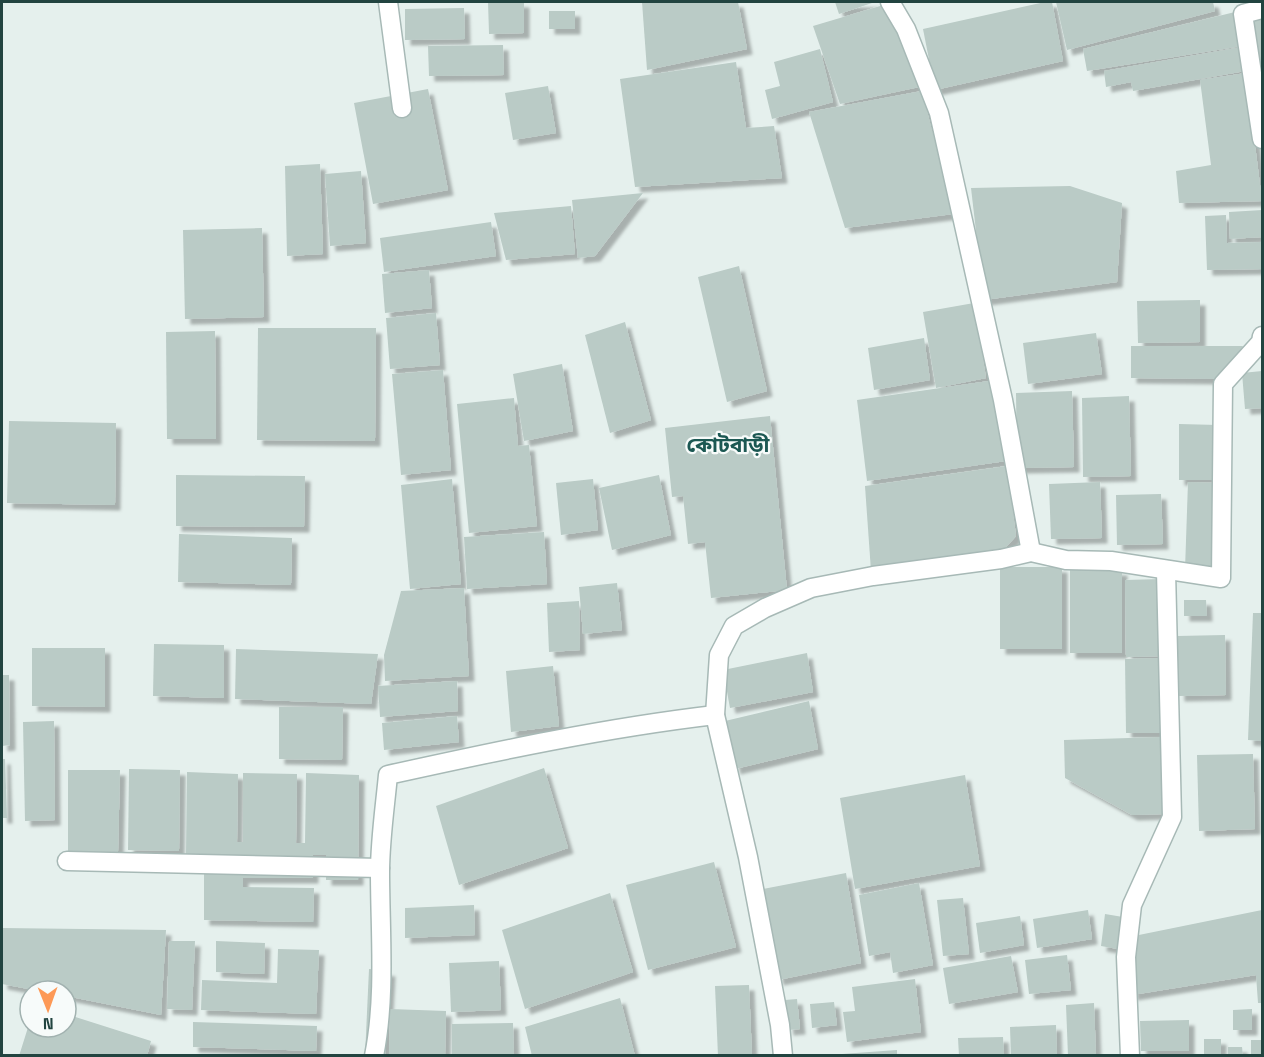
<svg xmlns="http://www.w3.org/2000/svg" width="1264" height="1057" font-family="'Space Grotesk','Noto Sans Bengali',sans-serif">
<defs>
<filter id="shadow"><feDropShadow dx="5.5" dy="5.5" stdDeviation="1.5" flood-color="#0004"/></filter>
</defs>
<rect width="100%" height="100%" fill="#e5f0ed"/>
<g fill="#bacbc6" filter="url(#shadow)">
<path d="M 488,2 L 524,2 L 524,33 L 489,34 Z"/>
<path d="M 642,2 L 738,2 L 747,49 L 647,70 Z"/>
<path d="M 835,2 L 875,2 L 839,14 Z"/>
<path d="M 1045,2 L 1052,2 L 1063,61 L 935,90 L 923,29 Z"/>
<path d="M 1056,2 L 1213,2 L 1215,11 L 1067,50 Z"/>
<path d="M 887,4 L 919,87 L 840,104 L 813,26 Z"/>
<path d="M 464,8 L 465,39 L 405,40 L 405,9 Z"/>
<rect x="549" y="11" width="26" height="18"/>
<path d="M 1235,12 L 1242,46 L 1087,71 L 1083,49 Z"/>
<path d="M 1262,12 L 1262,63 L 1256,64 L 1253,15 Z"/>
<path d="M 503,45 L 504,75 L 429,76 L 428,46 Z"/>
<path d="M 1242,47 L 1245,71 L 1133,91 L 1131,82 L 1106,87 L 1104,71 Z"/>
<path d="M 820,49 L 833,102 L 772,119 L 765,90 L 780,86 L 774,62 Z"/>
<path d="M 736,62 L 746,128 L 774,126 L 782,178 L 635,187 L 620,79 Z"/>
<path d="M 1246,73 L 1262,201 L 1179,203 L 1176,171 L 1211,165 L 1200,80 Z"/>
<path d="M 548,86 L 556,133 L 513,140 L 505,93 Z"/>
<path d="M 428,89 L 448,190 L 373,204 L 354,103 Z"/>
<path d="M 922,91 L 953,214 L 845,228 L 809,112 Z"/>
<path d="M 320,164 L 323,254 L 287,256 L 285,166 Z"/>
<path d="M 361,171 L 366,243 L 330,246 L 325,174 Z"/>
<path d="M 1070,186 L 1122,203 L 1117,282 L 984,300 L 971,188 Z"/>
<path d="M 643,193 L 595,256 L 578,258 L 572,200 Z"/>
<path d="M 571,206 L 575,254 L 506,260 L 494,213 Z"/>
<path d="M 1262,210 L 1262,237 L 1230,239 L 1229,212 Z"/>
<path d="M 1226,215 L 1227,243 L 1262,242 L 1262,269 L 1207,270 L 1205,216 Z"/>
<path d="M 491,222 L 496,256 L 384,272 L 380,238 Z"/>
<path d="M 262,228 L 264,317 L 185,319 L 183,230 Z"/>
<path d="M 739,266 L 767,391 L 727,402 L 698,277 Z"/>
<path d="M 429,270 L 432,308 L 385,313 L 382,274 Z"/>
<path d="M 1200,300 L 1200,342 L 1138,343 L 1137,301 Z"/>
<path d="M 974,303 L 986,378 L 936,388 L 923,312 Z"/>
<path d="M 436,313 L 440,365 L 390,369 L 386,318 Z"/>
<path d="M 625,322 L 651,420 L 610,433 L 585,335 Z"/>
<path d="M 258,328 L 376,328 L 375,441 L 257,440 Z"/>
<path d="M 215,331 L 216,439 L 167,439 L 166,332 Z"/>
<path d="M 1096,333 L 1102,374 L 1028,384 L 1023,343 Z"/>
<path d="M 924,338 L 930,380 L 874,390 L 868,348 Z"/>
<path d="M 1131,346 L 1243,346 L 1224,379 L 1131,378 Z"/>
<path d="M 562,364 L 573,431 L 524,441 L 513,374 Z"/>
<path d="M 443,370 L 451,470 L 401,475 L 392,374 Z"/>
<path d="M 1262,371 L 1262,408 L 1245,409 L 1242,373 Z"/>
<path d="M 996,380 L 1006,461 L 867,481 L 857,400 Z"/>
<path d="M 1072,391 L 1074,467 L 1017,468 L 1016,393 Z"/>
<path d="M 1129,396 L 1131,476 L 1083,477 L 1082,398 Z"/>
<path d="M 514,398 L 518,446 L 529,445 L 537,526 L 469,533 L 457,404 Z"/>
<path d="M 770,416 L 787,590 L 711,598 L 705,542 L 688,544 L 683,496 L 672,497 L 665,428 Z"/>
<path d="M 9,421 L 116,423 L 115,505 L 7,503 Z"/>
<path d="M 1179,424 L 1218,425 L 1217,480 L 1179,480 Z"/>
<path d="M 1007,466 L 1016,536 L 999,555 L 871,571 L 865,486 Z"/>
<path d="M 176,475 L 305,476 L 304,527 L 176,526 Z"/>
<path d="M 659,475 L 671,535 L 612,550 L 599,488 Z"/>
<path d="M 452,479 L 461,584 L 410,589 L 401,485 Z"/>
<path d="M 593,479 L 598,530 L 561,535 L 556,483 Z"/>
<path d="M 1100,482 L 1102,538 L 1051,539 L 1049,484 Z"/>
<path d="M 1188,482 L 1217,483 L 1215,571 L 1185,570 Z"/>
<path d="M 1161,494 L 1163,544 L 1117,545 L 1116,495 Z"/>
<path d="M 544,532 L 547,584 L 467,589 L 464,537 Z"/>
<path d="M 179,534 L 292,538 L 291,585 L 178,582 Z"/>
<rect x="1000" y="567" width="62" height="82"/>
<rect x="1070" y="570" width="52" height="83"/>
<path d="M 1162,579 L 1164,656 L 1126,657 L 1125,580 Z"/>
<path d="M 617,583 L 622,630 L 583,634 L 579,587 Z"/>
<path d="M 464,588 L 469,676 L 385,681 L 384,655 L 401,591 Z"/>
<path d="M 1184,600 L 1206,600 L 1207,616 L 1184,616 Z"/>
<path d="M 579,601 L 580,650 L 549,652 L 547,603 Z"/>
<path d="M 1253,613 L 1262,613 L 1262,741 L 1248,740 Z"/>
<path d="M 1225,635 L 1226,695 L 1179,696 L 1177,636 Z"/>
<path d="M 154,644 L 224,645 L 224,698 L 153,696 Z"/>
<path d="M 32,648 L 105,648 L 105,707 L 32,706 Z"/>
<path d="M 236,649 L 378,654 L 371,704 L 235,699 Z"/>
<path d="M 807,653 L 813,692 L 730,708 L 723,670 Z"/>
<path d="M 1161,658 L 1161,733 L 1126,733 L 1125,659 Z"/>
<path d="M 553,666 L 559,726 L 511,732 L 506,671 Z"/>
<path d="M 2,675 L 9,675 L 10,745 L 2,746 Z"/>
<path d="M 457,681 L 458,711 L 380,717 L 378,686 Z"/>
<path d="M 809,701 L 818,749 L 735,769 L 725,721 Z"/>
<path d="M 279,707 L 343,707 L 342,760 L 279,759 Z"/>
<path d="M 457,716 L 459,742 L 384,750 L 382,723 Z"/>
<path d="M 54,721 L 55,820 L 25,821 L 23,722 Z"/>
<path d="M 1162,737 L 1164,814 L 1132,815 L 1065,778 L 1064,740 Z"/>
<path d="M 1253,754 L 1255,829 L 1199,831 L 1197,755 Z"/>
<path d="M 2,759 L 5,759 L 7,818 L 2,818 Z"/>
<path d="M 544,768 L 568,848 L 459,885 L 436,806 Z"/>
<path d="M 129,769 L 180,770 L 179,851 L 128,850 Z"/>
<path d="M 68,770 L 120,770 L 118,852 L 68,851 Z"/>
<path d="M 187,772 L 238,774 L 237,842 L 243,842 L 243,773 L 297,774 L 296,843 L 305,843 L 306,773 L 359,775 L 358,880 L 326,880 L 326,855 L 313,855 L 313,878 L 243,878 L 243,887 L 314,888 L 313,922 L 204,920 L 204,854 L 186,854 Z"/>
<path d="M 965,775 L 980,866 L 855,889 L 840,798 Z"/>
<path d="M 714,862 L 736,947 L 648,970 L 626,885 Z"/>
<path d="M 846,873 L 861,963 L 778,980 L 763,889 Z"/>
<path d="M 919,883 L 933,965 L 893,973 L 890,952 L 869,956 L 859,895 Z"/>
<path d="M 610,893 L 633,972 L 525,1009 L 502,930 Z"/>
<path d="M 963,898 L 969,954 L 943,956 L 937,900 Z"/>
<path d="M 474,905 L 475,935 L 405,938 L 405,908 Z"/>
<path d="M 1088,910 L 1092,939 L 1037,948 L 1033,919 Z"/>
<path d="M 1262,910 L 1262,1003 L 1258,1003 L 1256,975 L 1132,995 L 1129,937 Z"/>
<path d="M 1105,914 L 1123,917 L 1118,949 L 1101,946 Z"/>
<path d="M 1020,916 L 1024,945 L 980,953 L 976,923 Z"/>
<path d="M 2,928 L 166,930 L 161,1015 L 66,996 L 66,991 L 39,991 L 2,984 Z"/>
<path d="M 169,941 L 195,941 L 192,1010 L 167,1009 Z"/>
<path d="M 216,941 L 265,943 L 264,974 L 216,972 Z"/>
<path d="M 278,949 L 319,950 L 316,1014 L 201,1010 L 202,980 L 277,983 Z"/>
<path d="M 1067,955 L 1071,990 L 1029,994 L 1025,960 Z"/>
<path d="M 1011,956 L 1018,992 L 949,1004 L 943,968 Z"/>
<path d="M 499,961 L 501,1010 L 451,1012 L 449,963 Z"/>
<path d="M 369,969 L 390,971 L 385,1056 L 365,1056 Z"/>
<path d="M 915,979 L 921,1032 L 847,1042 L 843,1012 L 855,1011 L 852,987 Z"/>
<path d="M 749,985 L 752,1056 L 718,1056 L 715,986 Z"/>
<path d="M 620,998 L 635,1056 L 532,1056 L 525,1027 Z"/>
<path d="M 797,999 L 800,1029 L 788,1030 L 785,1000 Z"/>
<path d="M 834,1002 L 837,1025 L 812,1028 L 810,1004 Z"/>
<path d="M 1094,1003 L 1096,1056 L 1068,1056 L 1066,1005 Z"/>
<path d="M 390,1009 L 446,1011 L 445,1056 L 389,1056 Z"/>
<path d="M 1252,1009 L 1252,1030 L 1233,1030 L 1233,1010 Z"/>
<path d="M 66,1014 L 151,1041 L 147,1056 L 19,1056 L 30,1021 L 30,1027 L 66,1027 Z"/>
<path d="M 1189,1020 L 1189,1051 L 1141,1051 L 1140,1021 Z"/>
<path d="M 193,1022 L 317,1026 L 316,1051 L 193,1047 Z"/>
<path d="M 513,1023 L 514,1056 L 452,1056 L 452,1024 Z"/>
<path d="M 1056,1025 L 1057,1056 L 1011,1056 L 1010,1027 Z"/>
<path d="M 1003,1037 L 1004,1056 L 959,1056 L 958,1038 Z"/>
<rect x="1204" y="1039" width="17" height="17"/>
<rect x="1251" y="1040" width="11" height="16"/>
<path d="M 1228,1047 L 1242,1047 L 1243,1056 L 1228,1056 Z"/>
<path d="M 897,1050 L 897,1056 L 842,1056 L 842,1054 Z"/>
</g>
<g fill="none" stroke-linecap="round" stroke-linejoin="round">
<defs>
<g id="service">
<path d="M 388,2 L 402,108"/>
<path d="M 67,861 L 380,868"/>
</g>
<g id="minor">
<path d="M 890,2 L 906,29 L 939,113 L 1003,400 L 1031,552"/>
<path d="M 1262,9 L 1243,14 L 1262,139"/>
<path d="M 374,1056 C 386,996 380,932 380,872 C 380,840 385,807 388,775 C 497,751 604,728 715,715"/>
<path d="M 783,1056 L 780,1025 L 748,857 L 715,715 L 719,655 L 734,626 L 765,608 L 811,588 L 873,576 L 1001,559 L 1031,552 L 1066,560 L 1111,561 L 1221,578 L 1223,384 L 1261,342 L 1262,336"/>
<path d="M 1130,1056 L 1126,957 L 1132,905 L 1172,817 L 1166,571"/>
</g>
</defs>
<use href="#service" stroke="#a7b9b6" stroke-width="21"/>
<use href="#minor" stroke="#a7b9b6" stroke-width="21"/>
<use href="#service" stroke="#fff" stroke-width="18"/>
<use href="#minor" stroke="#fff" stroke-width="18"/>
</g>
<g text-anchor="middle" stroke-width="4.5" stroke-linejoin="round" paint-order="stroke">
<g font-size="21" font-weight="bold" fill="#1c5853" stroke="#f7fbfa">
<text x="728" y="452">কোটবাড়ী</text>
</g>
</g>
<rect width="1264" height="1057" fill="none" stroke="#224440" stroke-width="6"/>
<g transform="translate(48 1009) rotate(179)"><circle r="28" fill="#f7fbfa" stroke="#a2b2b0" stroke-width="1.5"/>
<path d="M0-4.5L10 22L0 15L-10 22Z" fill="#fd9956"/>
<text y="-9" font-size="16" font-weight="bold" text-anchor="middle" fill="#224440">N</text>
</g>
</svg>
